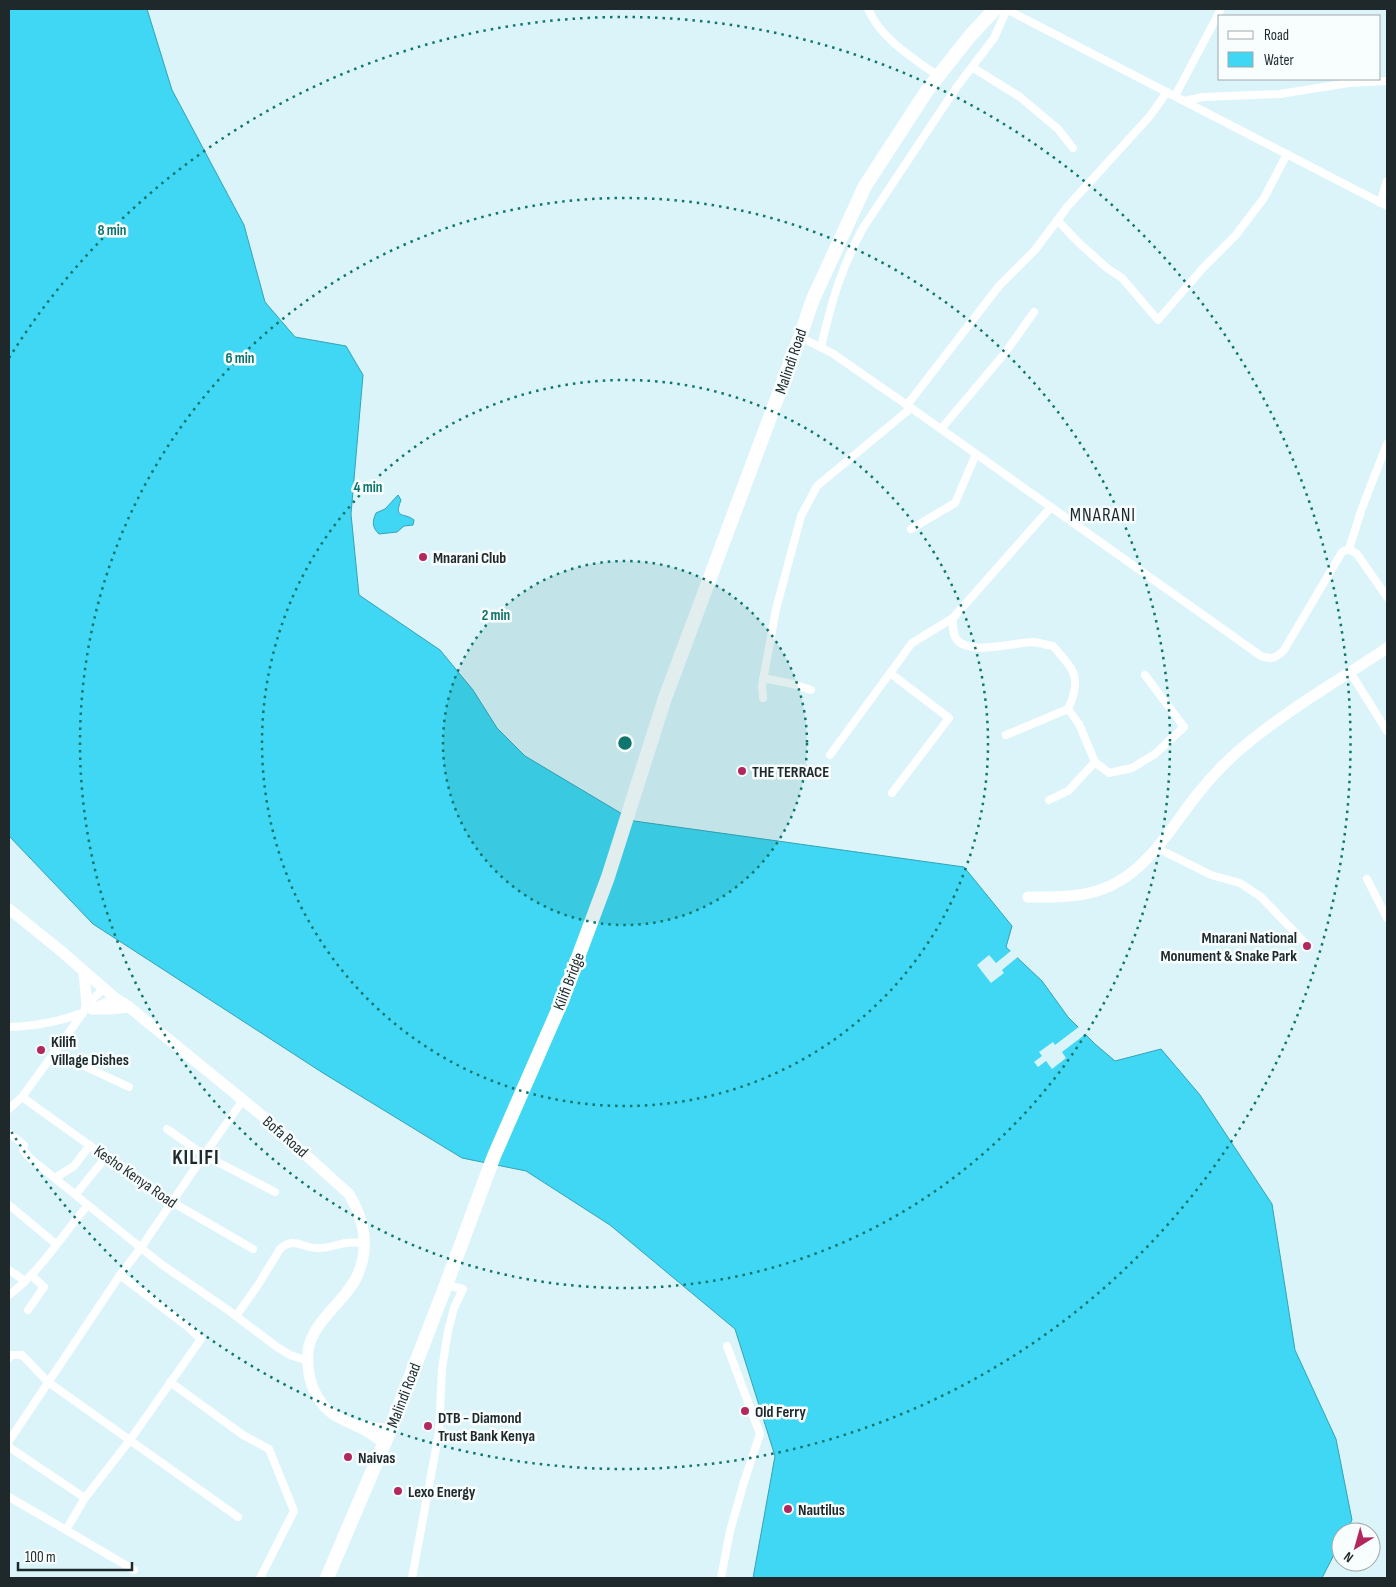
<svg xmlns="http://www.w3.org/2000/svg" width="1396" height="1587" font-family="'Sofia Sans Condensed',sans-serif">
<rect width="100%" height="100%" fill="#dbf4fa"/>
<g fill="#3fd7f3" stroke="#35a2b7">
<path d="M 9,9 L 147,9 L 172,90 L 244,225 L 265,302 L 295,337 L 346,346 L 363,375 L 351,514 L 359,595 L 440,650 L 473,690 L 497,728 L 525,756 L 634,821 L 964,867 L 1012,926 L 1006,947 L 1042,981 L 1068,1017 L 1095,1044 L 1115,1061 L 1161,1049 L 1200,1095 L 1272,1204 L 1295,1350 L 1336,1439 L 1352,1520 L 1346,1532 L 1341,1532 L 1341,1541 L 1322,1578 L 753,1578 L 775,1456 L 735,1329 L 610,1225 L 526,1171 L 462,1158 L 323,1073 L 93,924 L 9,836 Z"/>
<path d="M 398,495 L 401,500 C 393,520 405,512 414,520 L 413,525 L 404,526 L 397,532 L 379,534 C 372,527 372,522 376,513 L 385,509 Z"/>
</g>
<g fill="#dbf4fa">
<path d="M 1012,950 L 1019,956 L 1002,970 L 1004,973 L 991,983 L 977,965 L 989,955 L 996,963 Z"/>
<path d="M 1080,1026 L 1087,1033 L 1062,1052 L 1066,1058 L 1052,1069 L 1046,1061 L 1038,1067 L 1034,1062 L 1042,1056 L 1039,1052 L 1053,1042 L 1055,1045 Z"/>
</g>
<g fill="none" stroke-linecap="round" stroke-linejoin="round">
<g stroke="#fff" stroke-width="8">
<path d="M 868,9 C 881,39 912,57 938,76"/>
<path d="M 1006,9 L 1387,206"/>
<path d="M 972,67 L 1020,97 L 1058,129 L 1073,148"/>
<path d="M 1175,96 L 1221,9"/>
<path d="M 1184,101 L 1203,97 L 1280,94 L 1349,83 L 1387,81"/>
<path d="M 1380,203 L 1387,181"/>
<path d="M 1057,220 L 1079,243 L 1107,268 L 1122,278 L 1158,320 L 1203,268 L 1235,236 L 1264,198 L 1287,154"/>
<path d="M 800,337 L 832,353 L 907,405 L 1261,656 C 1272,660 1276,658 1284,650 L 1342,552 L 1349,549 L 1357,554 L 1387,597"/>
<path d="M 821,347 C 831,303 841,268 863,228 L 956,88 L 994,38 L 1007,9"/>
<path d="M 907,405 L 999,286 L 1035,250 L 1068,206 L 1150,116 L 1167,92"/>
<path d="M 941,429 L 1005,353 L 1034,312"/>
<path d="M 911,529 L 955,503 L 976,454"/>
<path d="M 1349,549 L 1362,508 L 1387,444"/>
<path d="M 1350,672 L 1387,731"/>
<path d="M 890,673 L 949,718 L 892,793"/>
<path d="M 763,678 L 793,684 L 811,690"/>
<path d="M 763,698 L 762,686 L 776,609 L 801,516 L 817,486 L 911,408"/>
<path d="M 1006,735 L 1068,709"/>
<path d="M 830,755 L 912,643 L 953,618"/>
<path d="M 1095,762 L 1109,773 L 1132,768 L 1155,754 L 1184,727 L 1145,675"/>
<path d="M 1049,800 L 1068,791 L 1095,762 L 1079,724 L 1068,709 C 1073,699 1078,683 1073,672 C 1070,665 1059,653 1053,646 C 1047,645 1040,643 1034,642 C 1014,642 971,656 957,640 C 952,634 953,625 953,618 L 1051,507"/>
<path d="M 1157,848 L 1211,875 L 1240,883 L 1261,897 L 1306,944"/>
<path d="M 1367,879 L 1387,918"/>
<path d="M 85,1007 L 104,988"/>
<path d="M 95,1007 L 115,998"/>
<path d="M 9,1027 C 34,1026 59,1022 82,1013"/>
<path d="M 54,1052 L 129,1087"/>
<path d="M 22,1097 L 166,1200 L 172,1202 L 253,1249"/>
<path d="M 9,1109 L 22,1097 L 83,1013"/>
<path d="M 167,1129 L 204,1155 L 275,1192"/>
<path d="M 9,1133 L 24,1145 L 23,1150 L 31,1159 L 161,1264 L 228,1310 L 277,1347 L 290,1355 L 308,1361"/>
<path d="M 55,1178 L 74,1166 L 90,1145"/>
<path d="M 76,1194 L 106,1157"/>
<path d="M 9,1205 L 56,1244"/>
<path d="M 9,1270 L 25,1281"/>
<path d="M 9,1295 C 41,1271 62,1235 88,1205"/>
<path d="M 28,1310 L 44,1287 L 31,1275"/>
<path d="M 236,1316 L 258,1285 L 280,1249 C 294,1236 302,1248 317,1248 C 326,1249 335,1245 345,1243 C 351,1242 358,1243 365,1243"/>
<path d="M 9,1358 L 11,1355 L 22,1355 L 48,1382 L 238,1517"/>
<path d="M 170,1382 L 243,1435 L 269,1449 L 294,1511 L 260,1578"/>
<path d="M 9,1441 L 120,1275 L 140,1249 L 204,1155 L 243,1100"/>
<path d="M 9,1447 L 85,1498 L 66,1530 L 9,1497"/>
<path d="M 85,1498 L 130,1440 L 201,1339 L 188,1327 L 120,1275"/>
<path d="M 66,1530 L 134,1570"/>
<path d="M 412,1578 L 439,1432 L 442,1369 L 448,1331 L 454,1308 L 463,1289 L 446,1285"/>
<path d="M 721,1578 L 730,1531 L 744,1482 L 760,1434 L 727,1346"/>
</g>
<g stroke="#fff" stroke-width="11">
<path d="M 1028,897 C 1056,897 1084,898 1110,886 C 1148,869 1171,828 1196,796 C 1211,777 1230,757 1249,742 C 1292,707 1341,679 1387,648"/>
<path d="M 9,909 L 61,951 L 115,998 L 129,1007 L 265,1118 L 349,1194 C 364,1219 370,1246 358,1274 C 347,1300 316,1318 309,1346 C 307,1353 308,1359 308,1365 C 309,1381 315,1396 325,1407 C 335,1418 351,1423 365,1430 C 371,1434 378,1438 384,1443"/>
<path d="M 84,972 L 87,1005"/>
<path d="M 92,1009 L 111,1009 L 129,1007"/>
<path d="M 362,1426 L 390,1430"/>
</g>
<path stroke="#fff" stroke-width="14" d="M 327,1578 L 390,1430 L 446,1285 L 494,1156 L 561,1003 L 608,877 L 665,698 L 800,337 L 813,299 L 865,186 L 928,89 L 970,36 L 995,9"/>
</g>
<circle cx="625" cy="743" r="182" fill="#0f766e" fill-opacity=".12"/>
<g fill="none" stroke="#0f766e" stroke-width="2.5" stroke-dasharray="2.5 5">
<circle cx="625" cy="743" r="182"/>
<circle cx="625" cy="743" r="363"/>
<circle cx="625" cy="743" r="545"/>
<path d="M9 358A726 726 0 1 1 9 1128"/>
</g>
<g fill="#b3265e" stroke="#f8fdfe" stroke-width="2">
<circle cx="423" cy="557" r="5"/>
<circle cx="742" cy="771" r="5"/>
<circle cx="1307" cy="946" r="5"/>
<circle cx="41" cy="1050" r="5"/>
<circle cx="745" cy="1411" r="5"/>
<circle cx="428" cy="1426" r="5"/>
<circle cx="348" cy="1457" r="5"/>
<circle cx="398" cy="1491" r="5"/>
<circle cx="788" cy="1509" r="5"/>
</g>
<g text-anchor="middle" stroke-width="5" stroke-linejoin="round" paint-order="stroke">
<g font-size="16" fill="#1f282a" stroke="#f8fdfe">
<text transform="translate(790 361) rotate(-71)" y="6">Malindi Road</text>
<text transform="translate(568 981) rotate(-69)" y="6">Kilifi Bridge</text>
<text transform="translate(286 1136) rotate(41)" y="6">Bofa Road</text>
<text transform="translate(136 1176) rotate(35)" y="6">Kesho Kenya Road</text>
<text transform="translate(403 1395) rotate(-69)" y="6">Malindi Road</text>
</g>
<g font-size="16" font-weight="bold" fill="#1f282a" stroke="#f8fdfe" text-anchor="start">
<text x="433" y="563">Mnarani Club</text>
<text x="752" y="777">THE TERRACE</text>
<text x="1297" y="943" text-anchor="end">Mnarani National<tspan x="1297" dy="18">Monument &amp; Snake Park</tspan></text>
<text x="51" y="1047">Kilifi<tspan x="51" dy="18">Village Dishes</tspan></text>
<text x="755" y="1417">Old Ferry</text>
<text x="438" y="1423">DTB - Diamond<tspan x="438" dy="18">Trust Bank Kenya</tspan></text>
<text x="358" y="1463">Naivas</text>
<text x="408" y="1497">Lexo Energy</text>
<text x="798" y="1515">Nautilus</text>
</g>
<g font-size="19" letter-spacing="1" fill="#1f282a" stroke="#f8fdfe">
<text x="1103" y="521">MNARANI</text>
</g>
<g font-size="21" font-weight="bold" letter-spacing="1" fill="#1f282a" stroke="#f8fdfe">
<text x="196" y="1164">KILIFI</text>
</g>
</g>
<circle cx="625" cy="743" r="8" fill="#0f766e" stroke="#f8fdfe" stroke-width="2.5"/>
<g font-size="15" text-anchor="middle" font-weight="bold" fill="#0f766e" stroke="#f8fdfe" stroke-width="5" stroke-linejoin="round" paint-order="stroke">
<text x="112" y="235">8 min</text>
<text x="240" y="363">6 min</text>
<text x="368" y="492">4 min</text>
<text x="496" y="620">2 min</text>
</g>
<rect width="1396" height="1587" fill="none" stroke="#1f282a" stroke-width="20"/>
<rect x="1218" y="15" width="162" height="65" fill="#f8fdfe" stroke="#a1a8a9"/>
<rect x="1228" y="31" width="25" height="8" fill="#ffffff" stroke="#a1a8a9"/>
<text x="1264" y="40" font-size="15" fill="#1f282a">Road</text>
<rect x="1228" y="52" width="25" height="15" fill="#3fd7f3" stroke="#a1a8a9"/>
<text x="1264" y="65" font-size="15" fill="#1f282a">Water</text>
<g transform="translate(1356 1547) rotate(217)"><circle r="24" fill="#f8fdfe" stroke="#a1a8a9"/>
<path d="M0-4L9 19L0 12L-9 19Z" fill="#b3265e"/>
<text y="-8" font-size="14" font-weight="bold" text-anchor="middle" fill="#1f282a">N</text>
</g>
<path d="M18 1562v8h114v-8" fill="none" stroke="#1f282a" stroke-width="2.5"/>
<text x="25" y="1562" font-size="15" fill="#1f282a" stroke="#f8fdfe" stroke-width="4" paint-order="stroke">100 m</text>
</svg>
